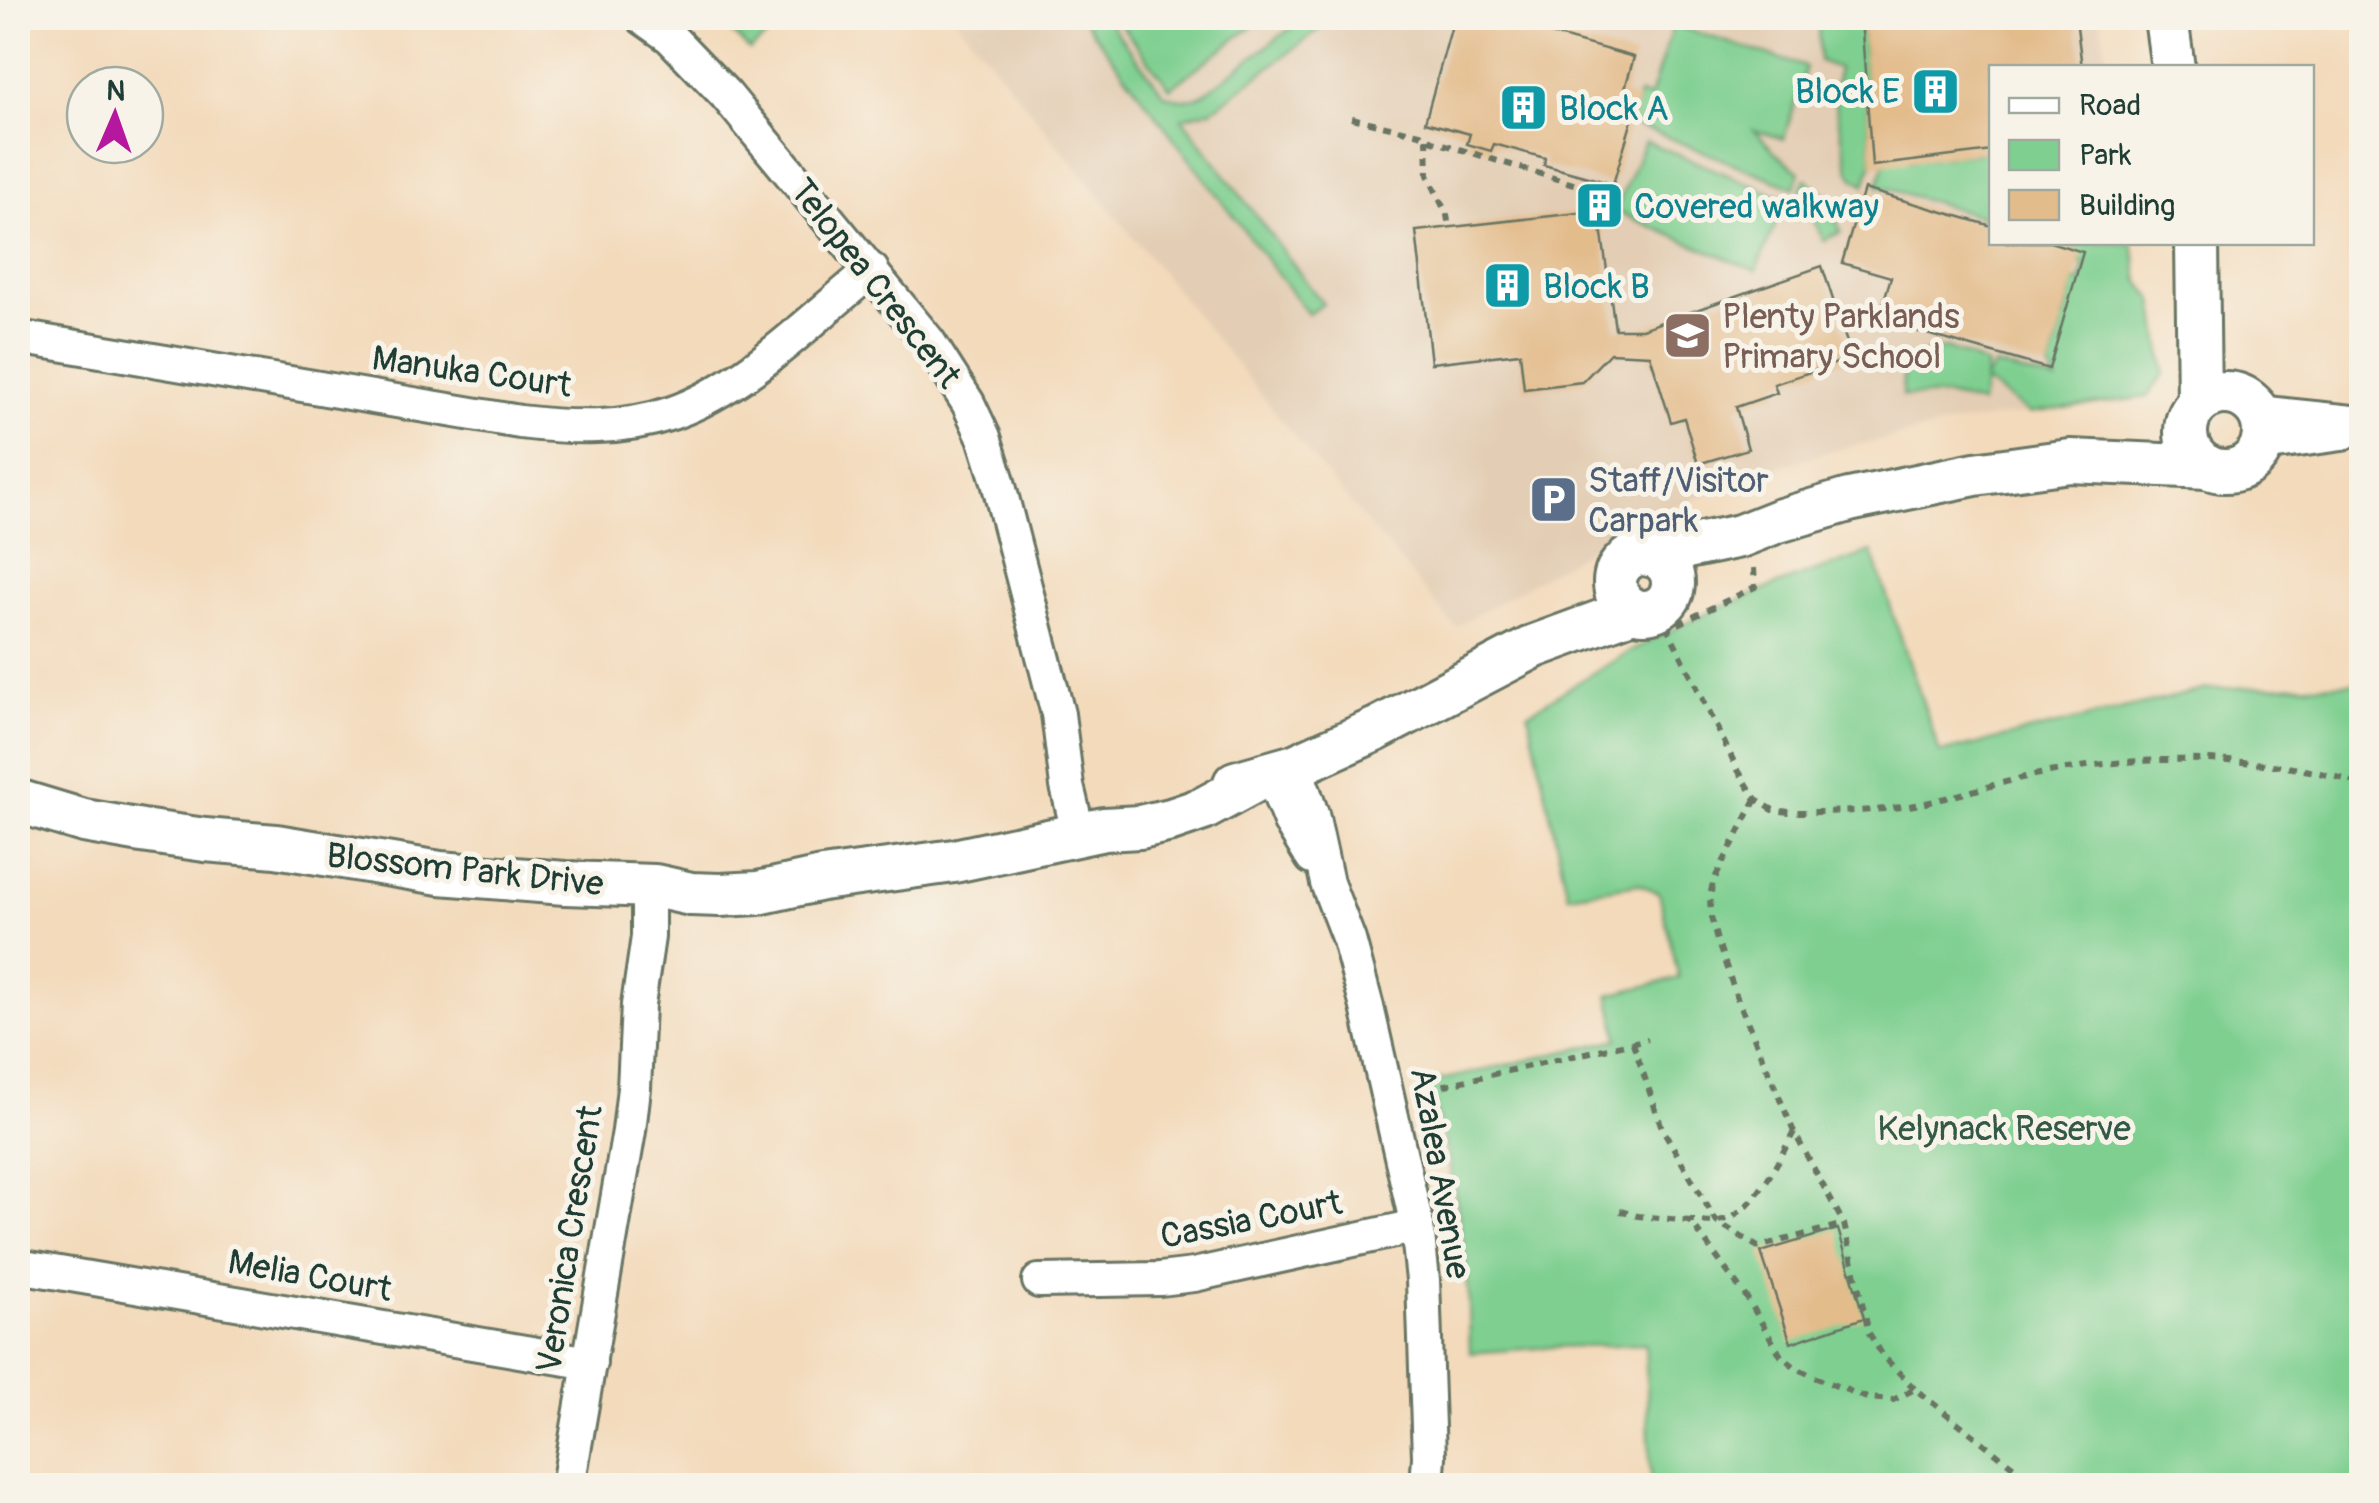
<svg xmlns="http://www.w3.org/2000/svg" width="2379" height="1503" font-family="Pangolin,sans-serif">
<rect width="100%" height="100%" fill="#f7f3e8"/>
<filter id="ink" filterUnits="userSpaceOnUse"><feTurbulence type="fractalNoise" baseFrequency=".01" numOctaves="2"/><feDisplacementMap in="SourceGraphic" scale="20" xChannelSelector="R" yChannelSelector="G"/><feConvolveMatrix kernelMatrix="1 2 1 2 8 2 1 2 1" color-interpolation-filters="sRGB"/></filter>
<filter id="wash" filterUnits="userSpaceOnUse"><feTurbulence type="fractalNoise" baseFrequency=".0048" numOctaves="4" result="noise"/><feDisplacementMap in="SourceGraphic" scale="40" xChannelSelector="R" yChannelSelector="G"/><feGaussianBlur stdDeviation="2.25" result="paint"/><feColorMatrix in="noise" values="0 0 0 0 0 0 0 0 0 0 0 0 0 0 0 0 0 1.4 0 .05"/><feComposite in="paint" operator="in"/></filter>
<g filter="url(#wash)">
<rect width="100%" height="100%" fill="#f3dabb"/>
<path fill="#e3cdb4" d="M 955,18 L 2100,18 L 2108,67 L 1992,68 L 1992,242 L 2133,243 L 2139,281 L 2154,300 L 2165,373 L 2147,397 L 1957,423 L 1823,453 L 1781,466 L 1638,521 L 1455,627 L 1314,460 Z"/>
<g fill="#7ecf90" stroke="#4e8662" stroke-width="2.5">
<path d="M 716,18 L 791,18 L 750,50 Z"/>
<path d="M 1082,18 L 1106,18 L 1164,94 C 1179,100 1189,102 1204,94 L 1304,18 L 1335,18 L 1212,110 L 1182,118 L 1323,304 L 1308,314 Z"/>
<path d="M 1116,18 L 1263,18 L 1170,88 Z"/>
<path d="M 1818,18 L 1861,18 L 1872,163 L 1865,185 L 1853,177 L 1849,169 L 1834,100 L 1838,68 L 1819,61 Z"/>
<path d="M 1673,25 L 1806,67 L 1784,139 L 1754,130 L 1779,156 L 1800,172 L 1795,188 L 1631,123 L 1639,95 L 1650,97 Z"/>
<path d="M 1902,115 L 1909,161 L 1991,151 L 1991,219 L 1878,186 L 1884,165 L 1880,116 Z"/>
<path d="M 1645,141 L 1786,199 L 1756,271 L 1615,211 Z"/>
<path d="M 1806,179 L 1826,195 L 1841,232 L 1824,240 L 1799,192 Z"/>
<path d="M 2073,243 L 2133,243 L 2139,281 L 2154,300 L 2165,373 L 2147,397 L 2029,413 L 1985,382 L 1981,404 L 1946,396 L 1902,396 L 1904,359 L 1946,348 L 1987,365 L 1985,379 L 1995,366 L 2056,382 L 2049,369 L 2074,282 L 2080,282 L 2084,268 Z"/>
<path d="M 1872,552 L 1940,753 L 2207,689 L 2361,683 L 2361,1485 L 1651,1485 L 1645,1344 L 1553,1347 L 1470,1353 C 1469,1327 1470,1301 1467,1275 C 1460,1210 1447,1146 1428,1083 L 1619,1039 L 1609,995 L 1679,978 L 1659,893 L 1638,884 L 1568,895 L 1528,713 C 1566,690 1603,666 1642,645 C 1715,606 1793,578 1872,552 Z"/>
</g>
<g id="blocks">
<g fill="#e3bc8c">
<path d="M 1454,18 L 1493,18 L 1634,57 L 1623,95 L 1638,100 L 1613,184 L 1544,165 L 1545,158 L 1494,144 L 1491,151 L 1467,144 L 1470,134 L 1425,122 Z"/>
<path d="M 1861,18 L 2076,18 L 2082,68 L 1992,68 L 1992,151 L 1872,166 Z"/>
<path d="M 1864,189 L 1992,226 L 1992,242 L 2050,242 L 2083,252 L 2049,369 L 1878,320 L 1891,277 L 1842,263 Z"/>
<path d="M 1606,210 L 1601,227 L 1615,329 L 1642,329 L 1822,266 L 1852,358 L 1774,384 L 1777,393 L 1736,407 L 1748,449 L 1698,464 L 1684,418 L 1671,422 L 1650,355 L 1610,353 L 1582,382 L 1524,389 L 1520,353 L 1431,363 L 1416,231 Z"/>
<path d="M 1838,1229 L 1864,1318 L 1791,1343 L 1761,1252 Z"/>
</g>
</g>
</g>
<g filter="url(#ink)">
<use href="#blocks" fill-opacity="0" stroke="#697463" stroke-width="2.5"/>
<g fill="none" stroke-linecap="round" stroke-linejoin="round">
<defs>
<g id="minor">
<path d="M 643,18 L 670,37 L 726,95 L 929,342 L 968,403 L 984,437 L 997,478 L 1058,714 L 1067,786 L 1079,836"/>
<path d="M 18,337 L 520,422 C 570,428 623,430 672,413 C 747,387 811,319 872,270"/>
<path d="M 2258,412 L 2362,423"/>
<path d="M 2262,445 L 2342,434"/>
<path d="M 1295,766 L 1312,814 L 1327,883 L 1349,940 L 1367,1007 L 1417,1226 L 1423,1280 L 1429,1457 L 1427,1486"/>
<path d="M 1271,774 L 1290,822 L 1312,858"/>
<path d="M 18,1266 L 590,1363"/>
<path d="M 1039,1281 L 1160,1279 L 1194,1275 L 1417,1226"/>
<path d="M 568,1486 L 629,1131 L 634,1088 L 638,1005 L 648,937 L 648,887"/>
</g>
<g id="tertiary">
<path d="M 2166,18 L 2173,68"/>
<path d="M 2197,242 L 2199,402"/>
<circle cx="2225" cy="432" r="39"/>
<circle cx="1644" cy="583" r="29"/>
<path d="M 1649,555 L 1740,536 L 1778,521 L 1849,500 L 1975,474 L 2070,461 L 2208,467"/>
<path d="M 1235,783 L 1295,766 L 1377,729 L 1535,646 L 1633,610"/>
<path d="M 21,802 L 84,821 L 142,831 L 205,840 L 276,846 L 440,873 L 565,883 L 655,886 L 691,894 L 720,895 L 758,893 L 822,879 L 954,861 L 1104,829 L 1140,827 L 1171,820 L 1203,809 L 1262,777"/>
</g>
</defs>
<use href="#minor" stroke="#697463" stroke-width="38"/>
<use href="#tertiary" stroke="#697463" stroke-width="48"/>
<g stroke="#697463" stroke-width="6" stroke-dasharray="8 8" stroke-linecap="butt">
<path d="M 1686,20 L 1687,18"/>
<path d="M 1352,118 L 1420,134 L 1433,141 L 1596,191"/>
<path d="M 1427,138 L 1428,175 L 1447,215 L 1449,228"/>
<path d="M 1754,568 L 1755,587 L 1668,629 L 1738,770 L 1756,799 L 1773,810 L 1789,812 C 1835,812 1881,812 1926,803 C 1973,792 2019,776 2067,769 C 2159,754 2272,756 2362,784"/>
<path d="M 1756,799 L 1713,882 L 1710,897 L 1711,917 L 1716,937 L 1736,995 L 1794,1132 L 1844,1224 L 1869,1333 L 1883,1356 L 1915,1389"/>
<path d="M 1633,1043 L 1662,1128 L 1716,1221 L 1758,1247 L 1844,1224"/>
<path d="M 1428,1089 L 1648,1039"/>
<path d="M 1794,1132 C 1779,1159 1755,1212 1723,1220 C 1712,1223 1701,1221 1690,1221 L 1749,1301 L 1781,1356 L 1795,1367 L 1814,1377 L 1867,1398 L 1893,1400 L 1915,1389 L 2038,1486"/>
<path d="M 1620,1211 L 1638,1216 L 1690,1221"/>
</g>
<use href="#minor" stroke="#fff" stroke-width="32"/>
<use href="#tertiary" stroke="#fff" stroke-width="42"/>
</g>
</g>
<defs>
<symbol id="building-square" viewBox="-11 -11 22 22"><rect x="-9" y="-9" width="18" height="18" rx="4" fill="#0f9aa8" stroke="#f7f3e8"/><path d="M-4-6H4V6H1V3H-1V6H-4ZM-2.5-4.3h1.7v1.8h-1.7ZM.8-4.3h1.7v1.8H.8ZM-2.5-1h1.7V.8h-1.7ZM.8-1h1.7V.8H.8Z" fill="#fff"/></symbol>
<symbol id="school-square" viewBox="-11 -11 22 22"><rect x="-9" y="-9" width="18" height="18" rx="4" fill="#8d6e63" stroke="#f7f3e8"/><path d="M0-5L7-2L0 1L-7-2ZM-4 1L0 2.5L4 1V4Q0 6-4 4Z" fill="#fff"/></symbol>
<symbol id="parking-square" viewBox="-11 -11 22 22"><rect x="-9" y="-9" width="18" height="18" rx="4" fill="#5c6f8a" stroke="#f7f3e8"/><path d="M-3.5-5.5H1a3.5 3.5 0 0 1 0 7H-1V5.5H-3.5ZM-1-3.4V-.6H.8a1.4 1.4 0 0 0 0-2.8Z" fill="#fff"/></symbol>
</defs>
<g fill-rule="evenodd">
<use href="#building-square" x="1908" y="64" width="55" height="55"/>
<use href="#building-square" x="1496" y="80" width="55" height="55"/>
<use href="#building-square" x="1572" y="178" width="55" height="55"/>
<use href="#building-square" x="1480" y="258" width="55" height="55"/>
<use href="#school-square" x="1660" y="308" width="55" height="55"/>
<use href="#parking-square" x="1526" y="472" width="55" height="55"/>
</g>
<g text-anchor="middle" stroke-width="10" stroke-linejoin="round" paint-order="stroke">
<g font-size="35" fill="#0d838f" stroke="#f7f3e8" text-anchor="start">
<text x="1900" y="103" text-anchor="end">Block E</text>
<text x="1559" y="120">Block A</text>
<text x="1634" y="218">Covered walkway</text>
<text x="1543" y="298">Block B</text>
</g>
<g font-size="35" fill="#1f3d34" stroke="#f7f3e8">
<text transform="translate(876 283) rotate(52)" y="12">Telopea Crescent</text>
<text transform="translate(472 371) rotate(8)" y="12">Manuka Court</text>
<text transform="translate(465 869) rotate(6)" y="12">Blossom Park Drive</text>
<text transform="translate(1441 1173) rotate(80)" y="12">Azalea Avenue</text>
<text transform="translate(1251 1219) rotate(-11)" y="12">Cassia Court</text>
<text transform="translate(569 1239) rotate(-81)" y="12">Veronica Crescent</text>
<text transform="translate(310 1275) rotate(10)" y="12">Melia Court</text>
</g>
<g font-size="35" fill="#785e54" stroke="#f7f3e8" text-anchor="start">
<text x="1722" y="328">Plenty Parklands<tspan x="1722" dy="40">Primary School</tspan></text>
</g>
<g font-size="35" fill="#4e5e75" stroke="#f7f3e8" text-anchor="start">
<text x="1588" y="492">Staff/Visitor<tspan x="1588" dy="40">Carpark</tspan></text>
</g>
<g font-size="35" fill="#325a46" stroke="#f7f3e8">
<text x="2004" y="1140">Kelynack Reserve</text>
</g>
</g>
<rect width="2379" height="1503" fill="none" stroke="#f7f3e8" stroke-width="60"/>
<rect x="1989" y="65" width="325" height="180" fill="#f7f3e8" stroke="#a1aaa0" stroke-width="2.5"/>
<rect x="2009" y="98" width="50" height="15" fill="#ffffff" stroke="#a1aaa0" stroke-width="2.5"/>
<text x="2079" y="115" font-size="30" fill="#1f3d34">Road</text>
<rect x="2009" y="140" width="50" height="30" fill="#7ecf90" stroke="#a1aaa0" stroke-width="2.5"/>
<text x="2079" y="165" font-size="30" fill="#1f3d34">Park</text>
<rect x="2009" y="190" width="50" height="30" fill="#e3bc8c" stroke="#a1aaa0" stroke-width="2.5"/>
<text x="2079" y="215" font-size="30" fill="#1f3d34">Building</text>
<g transform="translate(115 115) rotate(2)"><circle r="48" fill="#f7f3e8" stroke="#a1aaa0" stroke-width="2.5"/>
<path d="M0-8L18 38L0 25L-18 38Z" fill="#b5179e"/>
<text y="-15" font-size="28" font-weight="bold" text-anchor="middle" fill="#1f3d34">N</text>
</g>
</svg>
